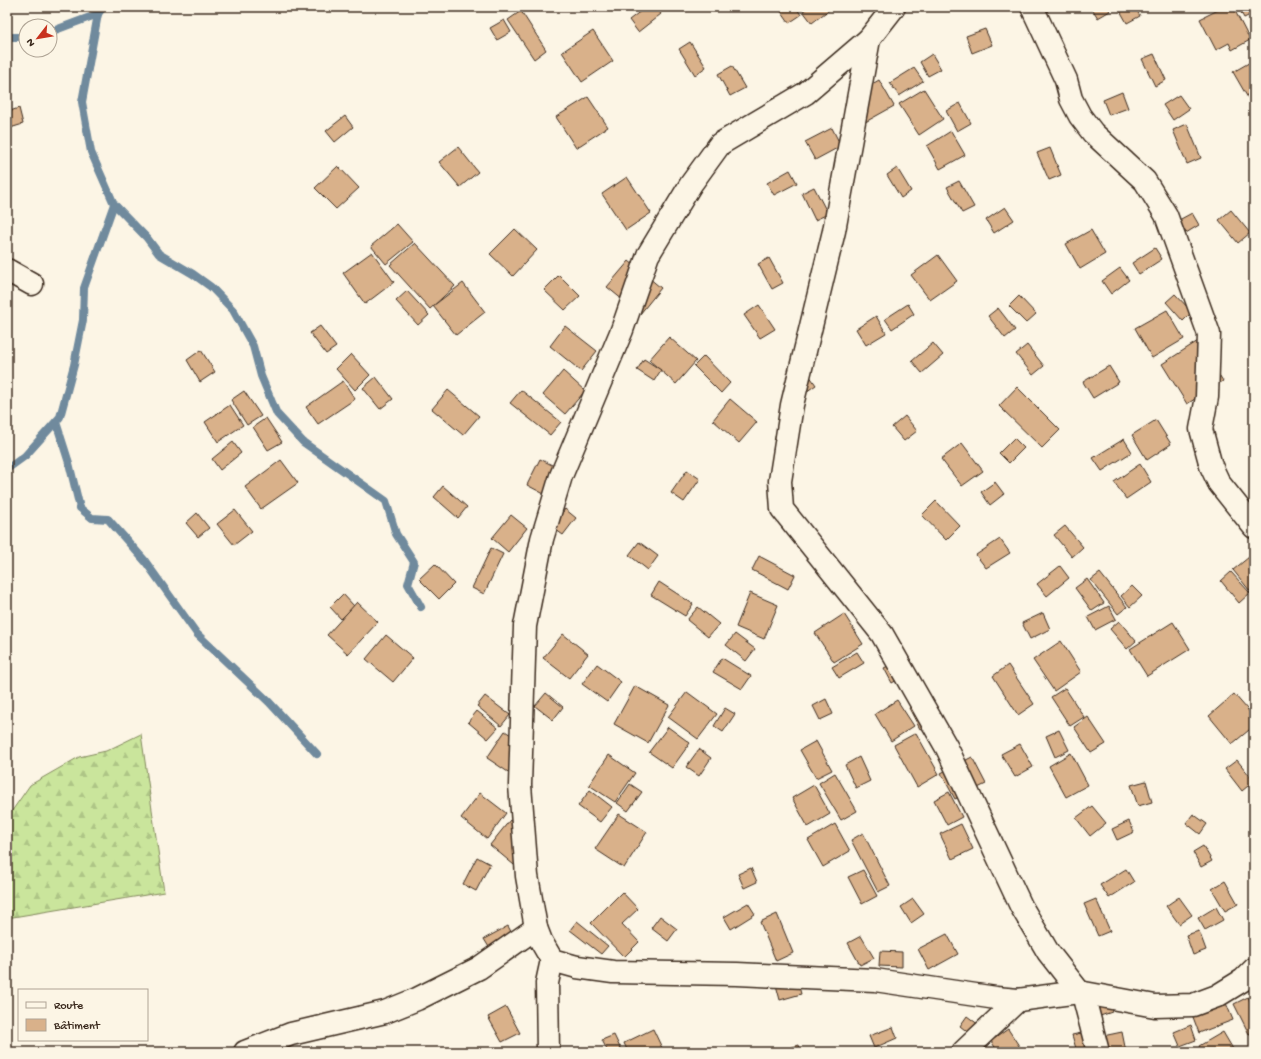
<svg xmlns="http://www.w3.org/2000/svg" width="1261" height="1059" font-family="'Gochi Hand',sans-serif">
<defs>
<pattern id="forest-firs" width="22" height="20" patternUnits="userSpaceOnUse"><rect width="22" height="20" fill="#cae59c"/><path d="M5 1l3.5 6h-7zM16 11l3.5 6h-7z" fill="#aec586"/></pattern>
</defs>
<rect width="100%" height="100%" fill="#fcf5e5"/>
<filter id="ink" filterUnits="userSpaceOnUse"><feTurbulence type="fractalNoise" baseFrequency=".025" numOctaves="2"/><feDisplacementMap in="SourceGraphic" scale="8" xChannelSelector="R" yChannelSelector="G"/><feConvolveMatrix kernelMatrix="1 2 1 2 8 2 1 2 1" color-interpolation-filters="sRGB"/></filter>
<g filter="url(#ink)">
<path fill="url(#forest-firs)" stroke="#82885d" d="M 141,734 L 164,892 L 7,918 L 7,818 L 30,785 L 79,757 L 106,751 Z"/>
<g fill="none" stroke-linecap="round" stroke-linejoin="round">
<g stroke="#708a9d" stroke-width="8">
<path d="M 50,32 L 98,14"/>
<path d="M 7,37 L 26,37"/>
<path d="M 114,204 L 147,238 L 159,254 L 193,274 L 211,287 L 233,310 L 253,346 L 261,376 L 277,414 L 303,442 L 386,501 L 396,534 L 414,562 L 408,584 L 421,607"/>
<path d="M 56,422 L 69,463 L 80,508 L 92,518 L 108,519 L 145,561 L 197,634 L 269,702 L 317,754"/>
<path d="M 7,469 L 25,456 L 60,417 L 74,365 L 83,320 L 84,288 L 114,204 L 91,152 L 82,102 L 98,14 L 103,7"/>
</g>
</g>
<g fill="#d9b18a" stroke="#3b2a1e">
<path d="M 646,7 L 656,7 L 661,14 L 638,32 L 629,20 Z"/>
<path d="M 784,7 L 796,7 L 801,15 L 789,23 L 780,10 Z"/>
<path d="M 809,7 L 829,7 L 830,9 L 812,23 L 803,11 Z"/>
<path d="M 1091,7 L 1108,7 L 1110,11 L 1098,18 Z"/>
<path d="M 1118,7 L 1135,7 L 1140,16 L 1127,23 Z"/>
<path d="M 1224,7 L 1233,7 L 1250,40 L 1232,50 L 1229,43 L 1216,50 L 1200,19 Z"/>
<path d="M 1238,7 L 1253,7 L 1254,13 L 1244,18 Z"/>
<path d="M 521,11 L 546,50 L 534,59 L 508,20 Z"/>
<path d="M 504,20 L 511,32 L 497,40 L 490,28 Z"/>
<path d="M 985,29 L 992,45 L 972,53 L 966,36 Z"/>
<path d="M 593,31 L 613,61 L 582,82 L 562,52 Z"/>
<path d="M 690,42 L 706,67 L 695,75 L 679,49 Z"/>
<path d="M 932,54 L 941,69 L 928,76 L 920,62 Z"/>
<path d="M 1154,54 L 1166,80 L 1155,86 L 1142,59 Z"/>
<path d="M 1254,60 L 1254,95 L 1248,98 L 1233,72 Z"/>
<path d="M 732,66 L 745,88 L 730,96 L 718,74 Z"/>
<path d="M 914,68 L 923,81 L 899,96 L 890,83 Z"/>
<path d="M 879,80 L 894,106 L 860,125 L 855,94 Z"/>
<path d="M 924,89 L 943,119 L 919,135 L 899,104 Z"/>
<path d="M 1122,92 L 1128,108 L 1109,115 L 1103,100 Z"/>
<path d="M 1179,95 L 1189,109 L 1173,120 L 1163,105 Z"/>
<path d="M 588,97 L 608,127 L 576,148 L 556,117 Z"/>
<path d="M 960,103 L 971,123 L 957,131 L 946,111 Z"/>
<path d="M 19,108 L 23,124 L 7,129 L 7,112 Z"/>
<path d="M 345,116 L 353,127 L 335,142 L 326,131 Z"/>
<path d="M 1187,124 L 1201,158 L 1187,164 L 1173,130 Z"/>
<path d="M 832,128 L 841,146 L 815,160 L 805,142 Z"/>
<path d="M 951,131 L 965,155 L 940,169 L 927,146 Z"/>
<path d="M 458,147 L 478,172 L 460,187 L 439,162 Z"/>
<path d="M 1050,148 L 1061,175 L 1049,180 L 1037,153 Z"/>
<path d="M 338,166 L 359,188 L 336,209 L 315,188 Z"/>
<path d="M 897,168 L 911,191 L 901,198 L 887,175 Z"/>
<path d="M 790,170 L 797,183 L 774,195 L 767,183 Z"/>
<path d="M 627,177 L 651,213 L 626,230 L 602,194 Z"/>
<path d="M 959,181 L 974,207 L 962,213 L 947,187 Z"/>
<path d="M 814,187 L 828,214 L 815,220 L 802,193 Z"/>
<path d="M 1005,207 L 1014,220 L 994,233 L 986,220 Z"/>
<path d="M 1231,210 L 1250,233 L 1238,243 L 1219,220 Z"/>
<path d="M 1192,213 L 1199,225 L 1186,233 L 1179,220 Z"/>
<path d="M 397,224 L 413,242 L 386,264 L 371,246 Z"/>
<path d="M 515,229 L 537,250 L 513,276 L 490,254 Z"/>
<path d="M 1091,230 L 1105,254 L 1080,269 L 1066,244 Z"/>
<path d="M 415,243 L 455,286 L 430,309 L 390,265 Z"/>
<path d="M 1155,248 L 1162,259 L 1139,274 L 1132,263 Z"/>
<path d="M 372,252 L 394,282 L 365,304 L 343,273 Z"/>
<path d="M 938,255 L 957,281 L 930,300 L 911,275 Z"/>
<path d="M 769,258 L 783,283 L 772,289 L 758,264 Z"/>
<path d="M 629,261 L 661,288 L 640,314 L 607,287 Z"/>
<path d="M 1120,268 L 1129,280 L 1111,294 L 1102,281 Z"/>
<path d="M 559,275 L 580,296 L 565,310 L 544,290 Z"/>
<path d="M 463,283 L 485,312 L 456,335 L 433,306 Z"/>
<path d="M 407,291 L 429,315 L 418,325 L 396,301 Z"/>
<path d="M 1175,294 L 1192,312 L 1183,321 L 1166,302 Z"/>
<path d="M 1019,296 L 1036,314 L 1026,323 L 1009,306 Z"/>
<path d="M 908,304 L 914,314 L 892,329 L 885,319 Z"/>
<path d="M 759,305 L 775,329 L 760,338 L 744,315 Z"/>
<path d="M 998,308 L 1015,330 L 1005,338 L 988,316 Z"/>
<path d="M 1167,310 L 1184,339 L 1152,358 L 1135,328 Z"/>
<path d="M 876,316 L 886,333 L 866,345 L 856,329 Z"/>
<path d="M 320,326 L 336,347 L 326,354 L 310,333 Z"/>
<path d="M 565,326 L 597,351 L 581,371 L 550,346 Z"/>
<path d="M 669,337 L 696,361 L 676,384 L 649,360 Z"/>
<path d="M 1198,341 L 1223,381 L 1187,404 L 1162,364 Z"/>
<path d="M 933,343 L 943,355 L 922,373 L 912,361 Z"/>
<path d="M 1027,345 L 1044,366 L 1033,375 L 1016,354 Z"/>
<path d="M 201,350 L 215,372 L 200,382 L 187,360 Z"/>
<path d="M 351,354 L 370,375 L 355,390 L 336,369 Z"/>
<path d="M 704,356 L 730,383 L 721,393 L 694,366 Z"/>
<path d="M 644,359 L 661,370 L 654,381 L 637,370 Z"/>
<path d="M 1109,366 L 1119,382 L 1093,398 L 1083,382 Z"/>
<path d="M 563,371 L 585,391 L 565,414 L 543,395 Z"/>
<path d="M 807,372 L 816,385 L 800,396 Z"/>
<path d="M 376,377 L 393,399 L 380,409 L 363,388 Z"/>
<path d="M 343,381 L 355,399 L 318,424 L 306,407 Z"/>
<path d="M 1017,387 L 1060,430 L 1042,448 L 999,406 Z"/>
<path d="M 448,390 L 479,416 L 463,435 L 432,409 Z"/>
<path d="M 521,390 L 561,422 L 550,435 L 510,403 Z"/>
<path d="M 244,391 L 261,416 L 247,425 L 231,400 Z"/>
<path d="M 730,399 L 757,422 L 739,443 L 713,420 Z"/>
<path d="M 230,405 L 243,425 L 218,442 L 205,422 Z"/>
<path d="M 905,416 L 917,431 L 904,441 L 892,427 Z"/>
<path d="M 266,418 L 282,442 L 268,450 L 253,427 Z"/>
<path d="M 1156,420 L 1171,444 L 1147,460 L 1132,435 Z"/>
<path d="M 1014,438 L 1024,448 L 1009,463 L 999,453 Z"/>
<path d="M 1124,439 L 1132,452 L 1102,471 L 1093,458 Z"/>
<path d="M 233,442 L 241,453 L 220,470 L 212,459 Z"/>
<path d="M 962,443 L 983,471 L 962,486 L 941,459 Z"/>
<path d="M 540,459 L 558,468 L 544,494 L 527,485 Z"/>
<path d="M 281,460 L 298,483 L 261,509 L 245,487 Z"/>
<path d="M 1140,464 L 1151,482 L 1126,499 L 1114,482 Z"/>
<path d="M 687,470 L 700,479 L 684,502 L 671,493 Z"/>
<path d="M 995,482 L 1004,494 L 990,505 L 981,492 Z"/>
<path d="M 443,486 L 467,507 L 458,518 L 434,497 Z"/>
<path d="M 936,501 L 960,526 L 946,540 L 922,515 Z"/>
<path d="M 565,509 L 576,518 L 563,535 L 552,527 Z"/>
<path d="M 235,510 L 252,531 L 234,545 L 217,524 Z"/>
<path d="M 197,513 L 209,528 L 198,537 L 186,523 Z"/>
<path d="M 511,515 L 527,528 L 508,552 L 492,538 Z"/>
<path d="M 1065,526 L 1083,547 L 1072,557 L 1054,535 Z"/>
<path d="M 1000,539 L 1010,553 L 986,568 L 976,555 Z"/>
<path d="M 639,542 L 658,556 L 648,570 L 629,555 Z"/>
<path d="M 491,548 L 503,554 L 484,594 L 472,588 Z"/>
<path d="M 1254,553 L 1254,596 L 1233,570 Z"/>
<path d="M 759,556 L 795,575 L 788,589 L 752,570 Z"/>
<path d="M 435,564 L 454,584 L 439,599 L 419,579 Z"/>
<path d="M 1060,566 L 1069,578 L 1047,596 L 1037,584 Z"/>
<path d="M 1231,572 L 1250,593 L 1239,603 L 1221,581 Z"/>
<path d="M 1100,573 L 1127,607 L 1118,614 L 1091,580 Z"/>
<path d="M 1087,579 L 1104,603 L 1092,611 L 1075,588 Z"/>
<path d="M 659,582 L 693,604 L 685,616 L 651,595 Z"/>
<path d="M 1132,586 L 1142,596 L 1130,607 L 1121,596 Z"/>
<path d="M 750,593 L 778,605 L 764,639 L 736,627 Z"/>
<path d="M 343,594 L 354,606 L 341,619 L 330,607 Z"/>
<path d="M 357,602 L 378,622 L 348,654 L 327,635 Z"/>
<path d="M 1109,606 L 1116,619 L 1095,630 L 1088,617 Z"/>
<path d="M 698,607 L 719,624 L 708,637 L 687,620 Z"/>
<path d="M 1043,613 L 1050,629 L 1030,639 L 1022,623 Z"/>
<path d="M 844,614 L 863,644 L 834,662 L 815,633 Z"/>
<path d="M 1119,621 L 1136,641 L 1127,649 L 1110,629 Z"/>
<path d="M 1173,622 L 1190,649 L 1147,676 L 1130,649 Z"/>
<path d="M 563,634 L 588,654 L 569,678 L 543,658 Z"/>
<path d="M 735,634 L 755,649 L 746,661 L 726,645 Z"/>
<path d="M 386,635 L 413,658 L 393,682 L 366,659 Z"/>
<path d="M 1061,641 L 1081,672 L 1054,691 L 1033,660 Z"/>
<path d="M 857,652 L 864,663 L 839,678 L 832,667 Z"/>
<path d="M 722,658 L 751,676 L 742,689 L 713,672 Z"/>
<path d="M 898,661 L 906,675 L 892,683 L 884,668 Z"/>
<path d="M 597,664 L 621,682 L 607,702 L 582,684 Z"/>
<path d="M 1008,665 L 1034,704 L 1018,715 L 993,676 Z"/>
<path d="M 635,686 L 669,705 L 648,743 L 614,724 Z"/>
<path d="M 1065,688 L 1084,717 L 1070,726 L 1051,697 Z"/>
<path d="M 687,692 L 717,714 L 698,739 L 668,717 Z"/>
<path d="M 546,693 L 563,707 L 553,720 L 535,706 Z"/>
<path d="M 1234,694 L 1254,717 L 1254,726 L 1232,744 L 1209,716 Z"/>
<path d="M 485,696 L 510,715 L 501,726 L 477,706 Z"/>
<path d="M 826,699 L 833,714 L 820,720 L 813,706 Z"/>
<path d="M 897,700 L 914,726 L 891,741 L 875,714 Z"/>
<path d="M 923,700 L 934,721 L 920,729 L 909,708 Z"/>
<path d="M 725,708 L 735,714 L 723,732 L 714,726 Z"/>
<path d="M 477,711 L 498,728 L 488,739 L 468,722 Z"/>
<path d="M 1088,717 L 1106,744 L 1091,753 L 1074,727 Z"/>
<path d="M 668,727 L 690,743 L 672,768 L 649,752 Z"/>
<path d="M 1059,730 L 1069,750 L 1055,757 L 1046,736 Z"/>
<path d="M 505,731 L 529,747 L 511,774 L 487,758 Z"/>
<path d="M 916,733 L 939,774 L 917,787 L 894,745 Z"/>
<path d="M 816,741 L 832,770 L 816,778 L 800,750 Z"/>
<path d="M 1020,744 L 1033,767 L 1015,777 L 1001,754 Z"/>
<path d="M 699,749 L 711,758 L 699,776 L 686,767 Z"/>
<path d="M 1071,753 L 1088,785 L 1066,797 L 1049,766 Z"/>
<path d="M 609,755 L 635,773 L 615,802 L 589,785 Z"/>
<path d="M 859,757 L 870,781 L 856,788 L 845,765 Z"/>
<path d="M 972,757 L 986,784 L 955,799 L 941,773 Z"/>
<path d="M 1237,760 L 1254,781 L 1242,791 L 1225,769 Z"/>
<path d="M 835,773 L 857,811 L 841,820 L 819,783 Z"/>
<path d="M 1146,781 L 1152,802 L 1138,806 L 1131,785 Z"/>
<path d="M 630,784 L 642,792 L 628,811 L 617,803 Z"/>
<path d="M 814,785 L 830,814 L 808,827 L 792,798 Z"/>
<path d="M 590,790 L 612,807 L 600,822 L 578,806 Z"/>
<path d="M 949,792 L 962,817 L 947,825 L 934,800 Z"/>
<path d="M 480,793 L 506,813 L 487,839 L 461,818 Z"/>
<path d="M 1092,806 L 1106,823 L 1090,836 L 1076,818 Z"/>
<path d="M 619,814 L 647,832 L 624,868 L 595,849 Z"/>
<path d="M 1193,814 L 1207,824 L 1200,834 L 1186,823 Z"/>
<path d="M 510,820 L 534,840 L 514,865 L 490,845 Z"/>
<path d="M 1129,821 L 1134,832 L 1117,840 L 1112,829 Z"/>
<path d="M 835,824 L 850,851 L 823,867 L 808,840 Z"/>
<path d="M 961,824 L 973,849 L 952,859 L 940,834 Z"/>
<path d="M 863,833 L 890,886 L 878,892 L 851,840 Z"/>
<path d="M 1203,846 L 1212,861 L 1201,867 L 1193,852 Z"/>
<path d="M 477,857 L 490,864 L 476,891 L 463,884 Z"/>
<path d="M 751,868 L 757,882 L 744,888 L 738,874 Z"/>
<path d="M 1126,869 L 1134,882 L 1109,898 L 1100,885 Z"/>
<path d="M 863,870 L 877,896 L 862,904 L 848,877 Z"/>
<path d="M 1225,881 L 1238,904 L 1225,911 L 1212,889 Z"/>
<path d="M 622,892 L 638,909 L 622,924 L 639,942 L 624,957 L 591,923 Z"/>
<path d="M 1179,897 L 1192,915 L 1179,924 L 1166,906 Z"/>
<path d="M 913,899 L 924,914 L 911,923 L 901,907 Z"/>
<path d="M 1096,899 L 1110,931 L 1098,936 L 1084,904 Z"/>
<path d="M 748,903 L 755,914 L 731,929 L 724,917 Z"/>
<path d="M 1216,907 L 1223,920 L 1205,930 L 1198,918 Z"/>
<path d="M 777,914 L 793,953 L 776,961 L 760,922 Z"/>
<path d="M 660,916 L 677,929 L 668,941 L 651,928 Z"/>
<path d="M 577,921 L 608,946 L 601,954 L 570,930 Z"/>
<path d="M 508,926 L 518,945 L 495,957 L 484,939 Z"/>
<path d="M 1199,931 L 1206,950 L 1193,955 L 1186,935 Z"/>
<path d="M 947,934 L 958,954 L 929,970 L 918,949 Z"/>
<path d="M 861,936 L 874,958 L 860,965 L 848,943 Z"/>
<path d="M 880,951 L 902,952 L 902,967 L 879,966 Z"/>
<path d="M 797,979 L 801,994 L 780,1000 L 776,985 Z"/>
<path d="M 1107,995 L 1112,1012 L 1085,1021 Z"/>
<path d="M 1223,996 L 1233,1020 L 1199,1033 L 1190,1009 Z"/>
<path d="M 1248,997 L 1254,1008 L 1254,1032 L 1249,1034 L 1234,1004 Z"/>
<path d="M 506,1007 L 520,1033 L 502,1042 L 488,1017 Z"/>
<path d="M 967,1016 L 983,1028 L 975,1038 L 960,1026 Z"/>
<path d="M 1191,1025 L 1196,1040 L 1180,1046 L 1174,1032 Z"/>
<path d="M 893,1027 L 897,1038 L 874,1048 L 869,1036 Z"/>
<path d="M 653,1029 L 662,1048 L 654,1052 L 628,1052 L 624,1043 Z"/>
<path d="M 1008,1029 L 1023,1052 L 998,1052 L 991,1041 Z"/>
<path d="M 1086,1032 L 1092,1052 L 1077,1052 L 1072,1035 Z"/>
<path d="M 1122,1032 L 1126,1052 L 1107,1052 L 1103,1036 Z"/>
<path d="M 1223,1032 L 1233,1049 L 1227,1052 L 1202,1052 L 1199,1046 Z"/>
<path d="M 614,1035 L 622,1052 L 608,1052 L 602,1040 Z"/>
<path d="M 799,1045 L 801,1052 L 787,1052 L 786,1049 Z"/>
</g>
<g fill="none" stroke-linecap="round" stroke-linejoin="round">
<defs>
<g id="street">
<path d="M 894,7 L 869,39 L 806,93 L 720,144 L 691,184 L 648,255 L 622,330 L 561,476 L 542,539 L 525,626 L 520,785 L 527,876 L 536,928 L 541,941 L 552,960 L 577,967 L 613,972 L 737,974 L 875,980 L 996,998 L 1018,1000 L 1079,992 L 1155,1006 L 1193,1005 L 1217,996 L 1243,980 L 1254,969"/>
<path d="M 1032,7 L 1066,80 L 1071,99 L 1080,116 L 1093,133 L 1145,181 L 1166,215 L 1209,334 L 1207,397 L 1201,429 L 1211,466 L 1219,483 L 1254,527"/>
<path d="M 869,39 L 834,231 L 792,405 L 780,481 L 782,509 L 882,634 L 947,748 L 1021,906 L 1048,952 L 1084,998 L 1098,1052"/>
<path d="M 7,270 L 32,284"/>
<path d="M 245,1052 L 291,1034 L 385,1012 L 417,999 L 479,968 L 536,928"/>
<path d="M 548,1052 L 547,983 L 552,960"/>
<path d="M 963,1052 L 1018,1000"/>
</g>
</defs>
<use href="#street" stroke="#3b2a1e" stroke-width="25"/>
<use href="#street" stroke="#fcf5e5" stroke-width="22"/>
</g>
</g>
<rect width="1261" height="1059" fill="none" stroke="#fcf5e5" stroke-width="24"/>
<rect x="12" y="12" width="1237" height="1035" fill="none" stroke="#3b2a1e" stroke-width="1.5" filter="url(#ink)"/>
<rect x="18" y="989" width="130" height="52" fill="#fcf5e5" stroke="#afa495"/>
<rect x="26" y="1002" width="20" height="6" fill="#fcf5e5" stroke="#afa495"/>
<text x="54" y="1009" font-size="12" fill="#3b2a1e">Route</text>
<rect x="26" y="1019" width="20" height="12" fill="#d9b18a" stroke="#afa495"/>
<text x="54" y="1029" font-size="12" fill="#3b2a1e">Bâtiment</text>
<g transform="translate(38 38) rotate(239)"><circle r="19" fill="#fcf5e5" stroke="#afa495"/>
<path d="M0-3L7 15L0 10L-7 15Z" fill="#c8321e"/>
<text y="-6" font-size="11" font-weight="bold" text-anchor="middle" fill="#3b2a1e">N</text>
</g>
</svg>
